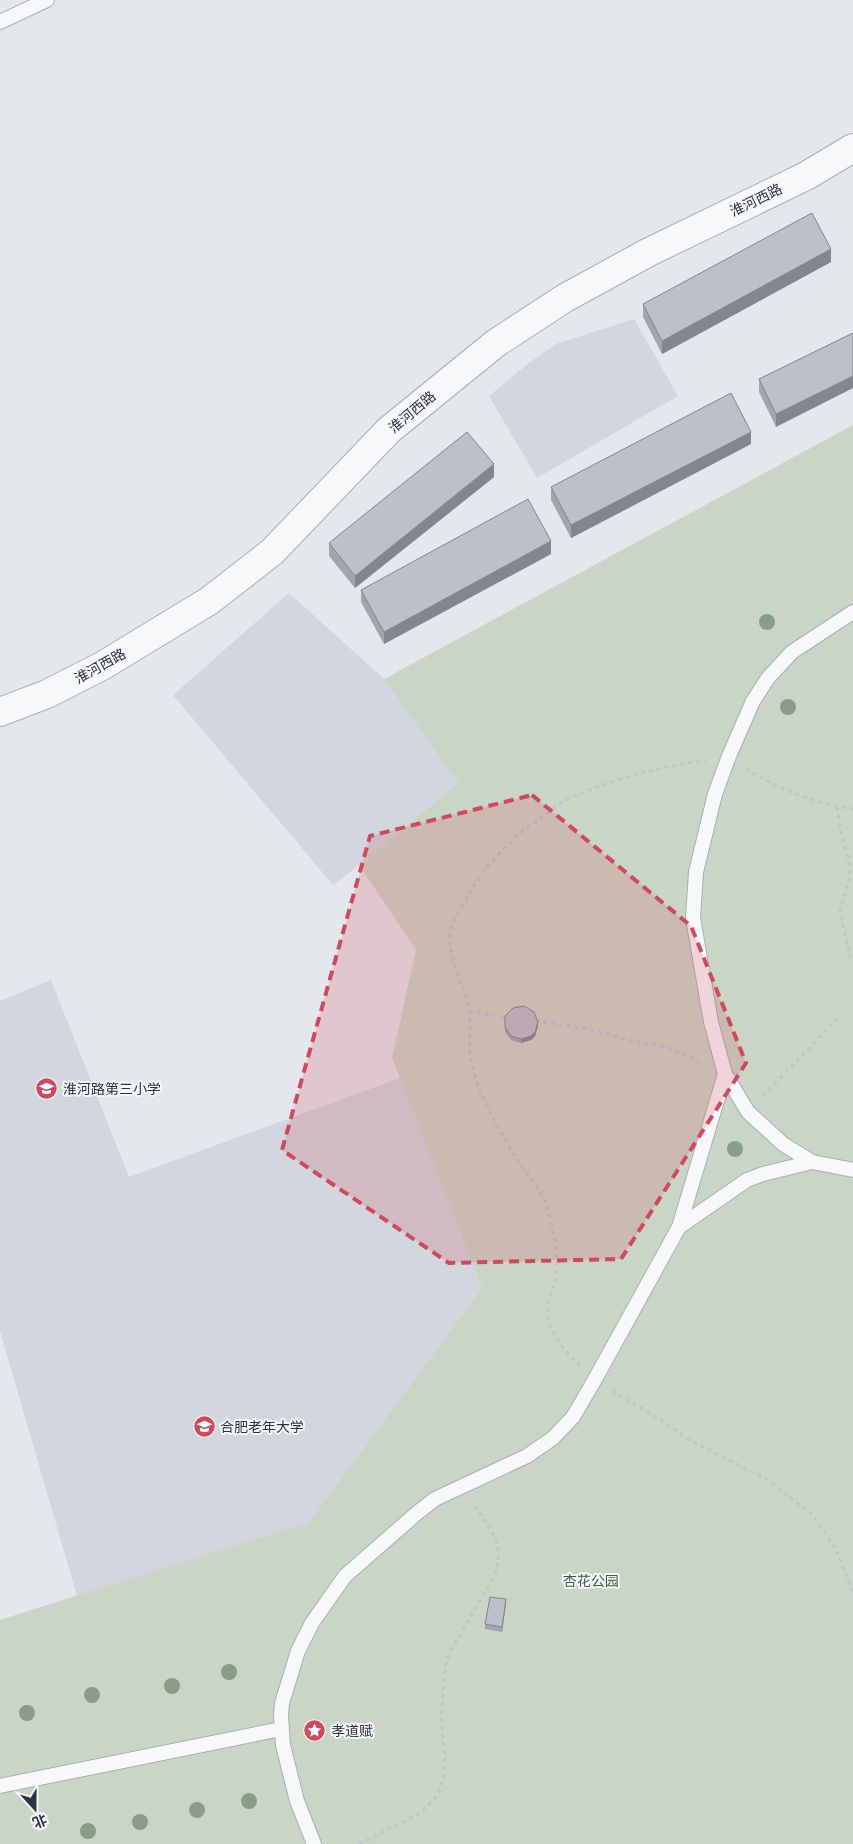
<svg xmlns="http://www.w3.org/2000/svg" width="853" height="1844" font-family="'Public Sans','Noto Sans SC',sans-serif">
<rect width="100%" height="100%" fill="#e4e7ec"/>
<g fill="#d2d6de">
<path d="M 634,319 L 678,396 L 537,478 L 489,396 L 529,363 L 556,344 Z"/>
<path d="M 289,593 L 384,679 L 458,783 L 359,865 L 333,885 L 173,695 Z"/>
<path d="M 51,980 L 129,1177 L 400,1078 L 482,1288 L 309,1522 L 77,1596 L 0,1331 L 0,1001 Z"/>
</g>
<path fill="#c9d6c5" d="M 853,425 L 853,1844 L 0,1844 L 0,1620 L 309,1522 L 482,1288 L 392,1058 L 416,950 L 359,865 L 458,783 L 384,679 Z"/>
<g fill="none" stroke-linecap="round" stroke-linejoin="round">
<defs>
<g id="service">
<path d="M 0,22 L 47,0"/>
<path d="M 725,1074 L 748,1112 L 783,1144 L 812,1162 L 853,1170"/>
<path d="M 679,1227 L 747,1180 L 763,1174 L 812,1162"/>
<path d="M 0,1786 L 281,1729"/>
<path d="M 314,1844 L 297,1801 L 283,1745 L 281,1716 L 282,1703 L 298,1651 L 312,1623 L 345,1576 L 417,1513 L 435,1499 L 527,1456 L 553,1438 L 573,1417 L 594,1381 L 679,1227 L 725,1074 L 711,1022 L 693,918 L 696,872 L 715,794 L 729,756 L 753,701 L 768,678 L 792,652 L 853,612"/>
</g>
<path id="tertiary" d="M 0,712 L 47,694 L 102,666 L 209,601 L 272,552 L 389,430 L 496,343 L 565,298 L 649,252 L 806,176 L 853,148"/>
</defs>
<use href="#service" stroke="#a9aeb7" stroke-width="16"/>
<use href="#tertiary" stroke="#a9aeb7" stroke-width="30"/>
<g stroke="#c2c5cb" stroke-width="3" stroke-dasharray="4 4" stroke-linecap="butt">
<path d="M 746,768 C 774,788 819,805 853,809"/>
<path d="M 837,807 L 840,827 L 849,861 L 850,875 L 840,911 L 850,957"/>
<path d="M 469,1011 L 509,1018"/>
<path d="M 535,1021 L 584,1028 L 637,1042 L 668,1047 L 700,1062"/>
<path d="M 763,1096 L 837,1019"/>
<path d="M 580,1366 C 565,1351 544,1328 548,1304 C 550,1294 555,1284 556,1273 C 559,1252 552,1218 544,1199 C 536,1182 522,1169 513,1153 C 501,1134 490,1113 481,1093 C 476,1081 472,1067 470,1054 C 469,1040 471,1025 469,1010 C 465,986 447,957 450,933 C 453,918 464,904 471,891 C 490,857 520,831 552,810 C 558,805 565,800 572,797 C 615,778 660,767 706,760"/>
<path d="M 612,1391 L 660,1419 L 688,1439 L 770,1481 L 812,1515 L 835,1547 L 853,1592"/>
<path d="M 359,1844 L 419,1814 L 435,1798 L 441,1787 L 444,1774 L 445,1758 L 441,1719 L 445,1667 L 450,1652 L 495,1575 C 505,1543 491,1529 473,1504"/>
</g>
<use href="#service" stroke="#f7f8fa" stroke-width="14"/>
<use href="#tertiary" stroke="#f7f8fa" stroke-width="28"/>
</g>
<g fill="#899d89">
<circle cx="767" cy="622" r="8"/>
<circle cx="788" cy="707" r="8"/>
<circle cx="735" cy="1149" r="8"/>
<circle cx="229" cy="1672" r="8"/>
<circle cx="172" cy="1686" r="8"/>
<circle cx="92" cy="1695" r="8"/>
<circle cx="27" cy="1713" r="8"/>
<circle cx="249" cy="1801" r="8"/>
<circle cx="197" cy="1810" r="8"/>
<circle cx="140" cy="1822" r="8"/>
<circle cx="88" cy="1831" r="8"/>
</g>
<g fill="#a1a5ae">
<path d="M 831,262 L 662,354 L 643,317 L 643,304 Z"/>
<path d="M 853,333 L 776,427 L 759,392 L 759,379 Z"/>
<path d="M 751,444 L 571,538 L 551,500 L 551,487 Z"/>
<path d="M 494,477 L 355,588 L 329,556 L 329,543 Z"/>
<path d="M 551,554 L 384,644 L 361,602 L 361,590 Z"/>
<path d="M 505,1016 L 538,1026 L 535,1036 L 531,1040 L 521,1043 L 511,1040 L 505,1032 Z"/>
<path d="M 506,1603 L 502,1632 L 485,1629 L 485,1624 Z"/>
</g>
<g fill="#83868d">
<path d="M 831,249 L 831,262 L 662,354 L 662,341 Z"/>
<path d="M 853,376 L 853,388 L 776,427 L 776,414 Z"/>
<path d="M 751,432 L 751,444 L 571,538 L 571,525 Z"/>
<path d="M 494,464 L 494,477 L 355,588 L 355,576 Z"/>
<path d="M 551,541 L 551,554 L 384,644 L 384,632 Z"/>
<path d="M 538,1022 L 538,1026 L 535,1036 L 531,1040 L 521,1043 L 521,1039 Z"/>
<path d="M 506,1599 L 506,1603 L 502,1632 L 502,1627 Z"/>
</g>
<g fill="#bbc0ca" stroke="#83868d">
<path d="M 812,213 L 831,249 L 662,341 L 643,304 Z"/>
<path d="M 853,333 L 853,376 L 776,414 L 759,379 Z"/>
<path d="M 731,393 L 751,432 L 571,525 L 551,487 Z"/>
<path d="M 467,432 L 494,464 L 355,576 L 329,543 Z"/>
<path d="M 528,499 L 551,541 L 384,632 L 361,590 Z"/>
<path d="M 524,1006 L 534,1012 L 538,1022 L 535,1032 L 531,1036 L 521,1039 L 511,1036 L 505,1027 L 505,1016 L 513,1008 Z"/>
<path d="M 490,1597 L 506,1599 L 502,1627 L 485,1624 Z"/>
</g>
<path fill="#d1495b" fill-opacity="0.2" stroke="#d1495b" stroke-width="4" stroke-dasharray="10 6" stroke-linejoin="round" d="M 532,795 L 691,926 L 746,1063 L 621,1259 L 449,1263 L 282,1150 L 370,836 Z"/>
<defs>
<symbol id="school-disc" viewBox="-11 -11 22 22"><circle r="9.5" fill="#d1495b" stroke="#f4f6f9"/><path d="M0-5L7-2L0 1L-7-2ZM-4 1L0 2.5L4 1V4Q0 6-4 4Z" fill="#fff"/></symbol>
<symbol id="university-disc" viewBox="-11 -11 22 22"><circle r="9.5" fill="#d1495b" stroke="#f4f6f9"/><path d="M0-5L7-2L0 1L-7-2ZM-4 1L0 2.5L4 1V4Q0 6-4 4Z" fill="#fff"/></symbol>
<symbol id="sight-disc" viewBox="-11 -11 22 22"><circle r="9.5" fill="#d1495b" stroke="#f4f6f9"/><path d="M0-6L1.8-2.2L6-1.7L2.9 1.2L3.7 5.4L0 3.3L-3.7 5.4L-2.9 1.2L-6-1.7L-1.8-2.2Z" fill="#fff"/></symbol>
</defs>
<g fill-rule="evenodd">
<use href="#school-disc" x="34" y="1076" width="25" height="25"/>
<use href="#university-disc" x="192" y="1414" width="25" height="25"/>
<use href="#sight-disc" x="302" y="1718" width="25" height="25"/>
</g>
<g text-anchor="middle" stroke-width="4" stroke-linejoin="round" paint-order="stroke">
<g font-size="14" fill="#2b3445" stroke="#f4f6f9">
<text transform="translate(756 200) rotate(-26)" y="5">淮河西路</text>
<text transform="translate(412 412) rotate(-40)" y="5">淮河西路</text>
<text transform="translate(100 666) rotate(-29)" y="5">淮河西路</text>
</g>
<g font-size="14" fill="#2b3445" stroke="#f4f6f9" text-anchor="start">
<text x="63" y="1094">淮河路第三小学</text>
<text x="220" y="1432">合肥老年大学</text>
<text x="331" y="1736">孝道赋</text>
</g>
<g font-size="14" fill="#3f6138" stroke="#f4f6f9">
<text x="591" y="1586">杏花公园</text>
</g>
</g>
<g transform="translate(35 1809) rotate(159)" stroke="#f4f6f9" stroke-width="4" paint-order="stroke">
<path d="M0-4L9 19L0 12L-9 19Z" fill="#2b3445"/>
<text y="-8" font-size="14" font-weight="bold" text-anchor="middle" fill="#2b3445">北</text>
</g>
</svg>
